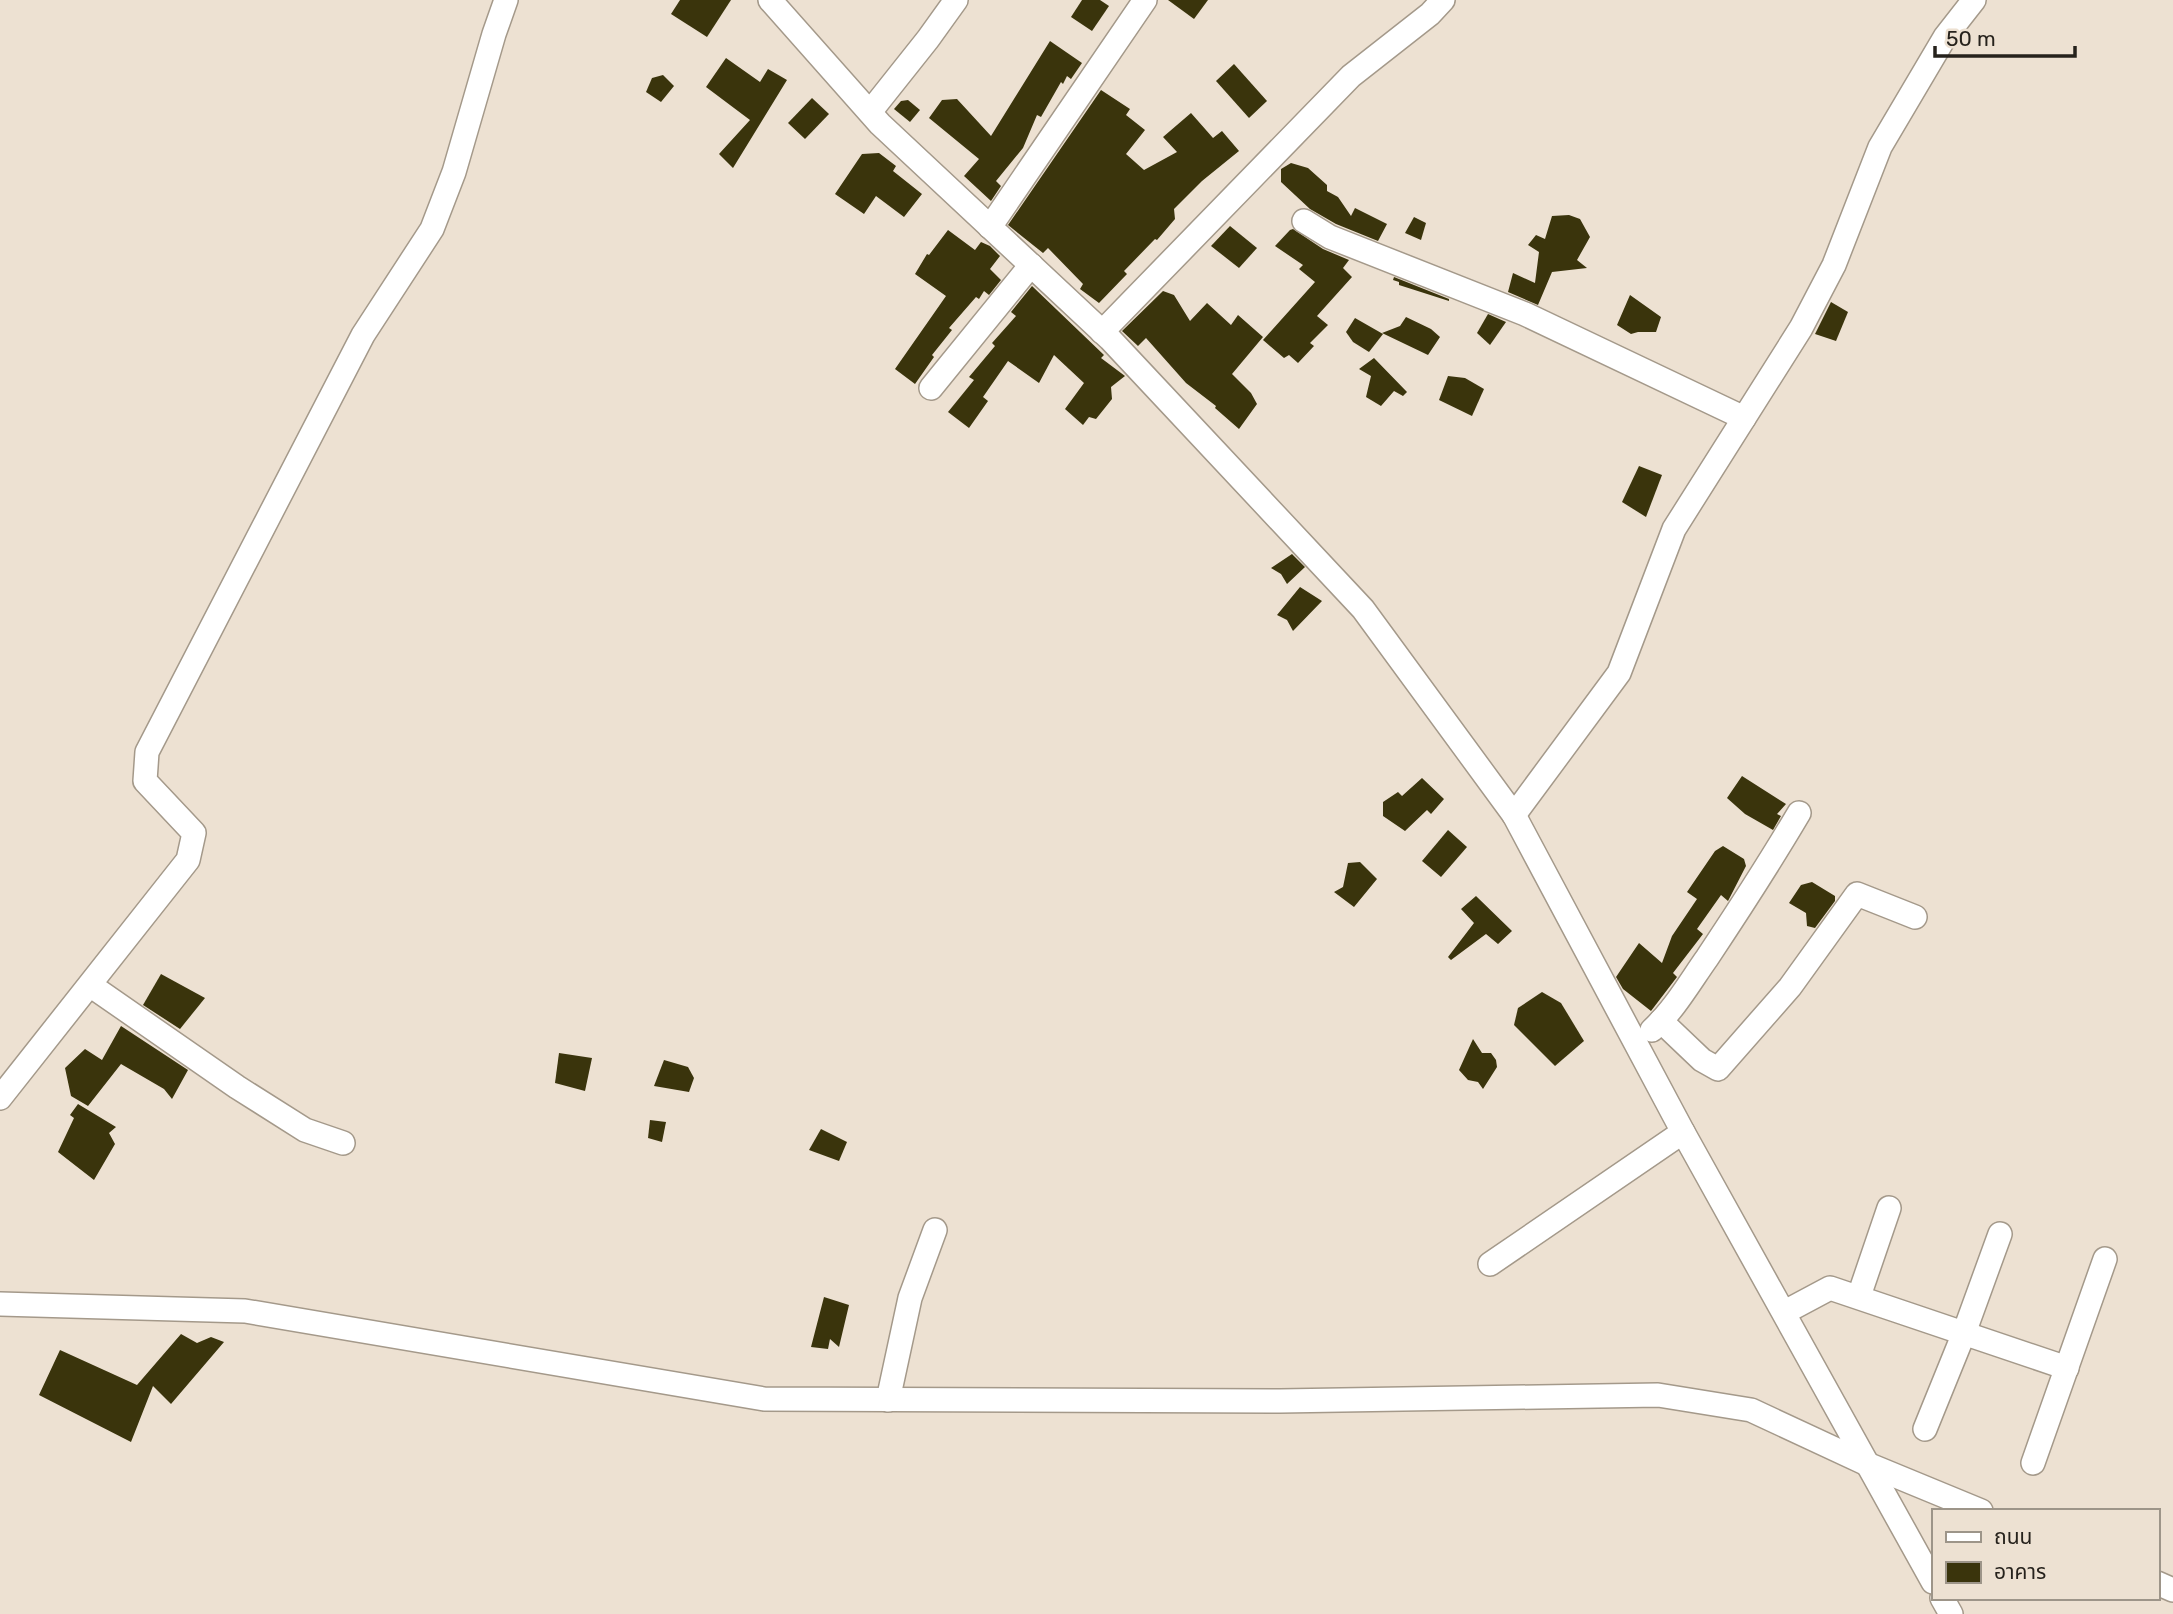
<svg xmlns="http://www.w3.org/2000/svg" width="2173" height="1614" font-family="Rubik,'Noto Sans Thai',sans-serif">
<rect width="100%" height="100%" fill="#ede1d2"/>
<g fill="#3a340c">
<path d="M 680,0 L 731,0 L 707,37 L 671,14 Z"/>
<path d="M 1082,0 L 1100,0 L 1109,6 L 1092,31 L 1071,17 Z"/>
<path d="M 1168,0 L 1208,0 L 1194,19 Z"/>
<path d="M 1050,41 L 1082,63 L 1071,79 L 1067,76 L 1063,84 L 1061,82 L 1041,117 L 1037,115 L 1023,148 L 996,181 L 1001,186 L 991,201 L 964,176 L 979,159 L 929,118 L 942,100 L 957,99 L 991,136 Z"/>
<path d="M 726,58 L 760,82 L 768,69 L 787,80 L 733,168 L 719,154 L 750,120 L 706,87 Z"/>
<path d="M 1234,64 L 1267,101 L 1249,118 L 1216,81 Z"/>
<path d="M 663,75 L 674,86 L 661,102 L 646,92 L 652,78 Z"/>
<path d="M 1101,90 L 1130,109 L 1126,115 L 1145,130 L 1126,154 L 1144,170 L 1177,152 L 1163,137 L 1191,113 L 1213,138 L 1222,131 L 1239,151 L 1202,181 L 1174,209 L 1175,219 L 1157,240 L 1155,239 L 1124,271 L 1127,274 L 1099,303 L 1080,289 L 1083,284 L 1048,248 L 1043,253 L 1008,225 Z"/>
<path d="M 812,98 L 829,114 L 805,139 L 788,123 Z"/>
<path d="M 908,100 L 920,110 L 910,122 L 894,109 L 901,101 Z"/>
<path d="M 879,153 L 896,166 L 893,171 L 922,194 L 904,217 L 876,196 L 864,214 L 835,194 L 862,154 Z"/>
<path d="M 1291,163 L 1308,168 L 1327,185 L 1327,191 L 1338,197 L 1351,216 L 1355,208 L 1387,224 L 1378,241 L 1336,224 L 1310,209 L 1281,182 L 1281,169 Z"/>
<path d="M 1569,215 L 1580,219 L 1590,237 L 1577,260 L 1587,268 L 1552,272 L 1538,305 L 1508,292 L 1513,273 L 1535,283 L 1539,252 L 1528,245 L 1536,235 L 1545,239 L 1552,216 Z"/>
<path d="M 1414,217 L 1426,223 L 1421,240 L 1405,233 Z"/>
<path d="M 1230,226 L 1257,248 L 1239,268 L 1211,246 Z"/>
<path d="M 1293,229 L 1323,249 L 1349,260 L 1343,268 L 1352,277 L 1317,316 L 1328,325 L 1310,343 L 1314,346 L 1298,363 L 1289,355 L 1284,358 L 1263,340 L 1315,282 L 1299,269 L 1303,265 L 1275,246 L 1290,230 Z"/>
<path d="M 948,230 L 975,250 L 981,242 L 990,246 L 1000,256 L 990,269 L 1001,280 L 989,295 L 984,291 L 979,299 L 976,297 L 949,328 L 952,330 L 932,355 L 934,357 L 915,384 L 895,369 L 946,296 L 915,274 L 927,254 L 929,255 Z"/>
<path d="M 1394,277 L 1449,299 L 1449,301 L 1399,285 L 1399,282 L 1393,280 Z"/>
<path d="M 1032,286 L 1104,355 L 1101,358 L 1125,376 L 1111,387 L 1112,399 L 1096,419 L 1089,417 L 1083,425 L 1065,409 L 1084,383 L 1054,355 L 1039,383 L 1008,361 L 983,397 L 988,401 L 969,428 L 948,412 L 974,380 L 969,377 L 995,346 L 992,343 L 1016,316 L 1011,312 Z"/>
<path d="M 1163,291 L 1174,295 L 1190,321 L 1207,303 L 1231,325 L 1238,315 L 1263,337 L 1232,374 L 1251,393 L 1257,404 L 1239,429 L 1215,408 L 1216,406 L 1186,383 L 1146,338 L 1138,346 L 1122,331 Z"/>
<path d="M 1630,295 L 1661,317 L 1656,332 L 1638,332 L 1631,334 L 1617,325 Z"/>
<path d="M 1831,302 L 1848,312 L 1836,341 L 1815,334 Z"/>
<path d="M 1488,314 L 1506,322 L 1490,345 L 1477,333 Z"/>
<path d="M 1406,317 L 1431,329 L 1440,337 L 1428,355 L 1382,333 L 1400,326 Z"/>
<path d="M 1355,318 L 1383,334 L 1369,352 L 1353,342 L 1346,332 Z"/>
<path d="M 1374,358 L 1407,392 L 1403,396 L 1394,391 L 1381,406 L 1366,397 L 1371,376 L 1359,369 Z"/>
<path d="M 1448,376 L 1465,378 L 1484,389 L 1472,416 L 1439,400 Z"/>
<path d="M 1639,466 L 1662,475 L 1646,517 L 1622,502 Z"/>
<path d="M 1292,554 L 1305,567 L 1287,584 L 1281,574 L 1271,568 Z"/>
<path d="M 1300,587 L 1322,601 L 1293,631 L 1287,620 L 1277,615 Z"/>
<path d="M 1742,776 L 1786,804 L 1777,814 L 1781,816 L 1773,830 L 1745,814 L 1727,798 Z"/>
<path d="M 1422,778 L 1444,799 L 1431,814 L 1427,810 L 1405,831 L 1383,816 L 1383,802 L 1398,792 L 1402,796 Z"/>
<path d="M 1448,830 L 1467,847 L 1441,877 L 1422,861 Z"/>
<path d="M 1723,846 L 1744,859 L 1746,866 L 1728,901 L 1721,895 L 1697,929 L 1703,934 L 1673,973 L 1677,977 L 1651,1011 L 1623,989 L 1616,977 L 1639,943 L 1662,963 L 1672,936 L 1697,899 L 1687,892 L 1715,851 Z"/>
<path d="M 1360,862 L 1377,879 L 1354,907 L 1334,892 L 1343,887 L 1348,863 Z"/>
<path d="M 1812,882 L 1835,896 L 1835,901 L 1815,928 L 1807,926 L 1806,913 L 1789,903 L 1801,885 Z"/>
<path d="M 1476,896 L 1512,931 L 1498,944 L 1486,934 L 1451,960 L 1448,957 L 1474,923 L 1461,909 Z"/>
<path d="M 161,974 L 205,998 L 180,1029 L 143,1005 Z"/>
<path d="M 1542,992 L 1561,1003 L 1584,1041 L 1555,1066 L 1514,1025 L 1518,1008 Z"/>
<path d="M 121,1026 L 188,1070 L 172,1099 L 164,1089 L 121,1064 L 88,1106 L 71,1096 L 65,1068 L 85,1049 L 102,1060 Z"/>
<path d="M 1473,1039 L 1482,1053 L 1491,1053 L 1496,1060 L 1497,1067 L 1483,1089 L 1478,1082 L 1468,1080 L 1459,1070 Z"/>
<path d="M 559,1053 L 592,1058 L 585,1091 L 555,1083 Z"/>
<path d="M 664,1060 L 688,1067 L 694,1078 L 689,1092 L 654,1086 Z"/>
<path d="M 78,1104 L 116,1127 L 109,1133 L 115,1144 L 94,1180 L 58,1152 L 74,1118 L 70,1115 Z"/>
<path d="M 650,1120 L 666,1122 L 662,1142 L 648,1138 Z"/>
<path d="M 821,1129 L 847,1142 L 839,1161 L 809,1150 Z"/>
<path d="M 824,1297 L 849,1305 L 839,1347 L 830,1339 L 828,1349 L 811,1347 Z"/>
<path d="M 181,1334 L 197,1343 L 211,1337 L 224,1342 L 171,1404 L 153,1386 L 131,1442 L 39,1395 L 60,1350 L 137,1385 Z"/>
</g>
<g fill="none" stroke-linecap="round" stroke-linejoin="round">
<defs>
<g id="minor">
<path d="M 770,0 L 880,124 L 1110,339 L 1363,609 L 1514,815 L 1683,1132 L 1933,1582"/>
<path d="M 870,112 L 928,39 L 956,0"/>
<path d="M 1304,221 L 1330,237 L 1525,314 L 1744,418"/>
<path d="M 990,227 L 1145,0"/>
<path d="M 1102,332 L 1351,76 L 1430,14 L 1443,0"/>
<path d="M 931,388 L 1031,265"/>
<path d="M 1514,815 L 1619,673 L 1674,529 L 1801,328 L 1834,265 L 1880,147 L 1945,37 L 1974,0"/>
<path d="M 90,985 L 237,1087 L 305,1130 L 343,1143"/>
<path d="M 1661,1021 L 1702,1060 L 1718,1069 L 1790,987 L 1857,894 L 1915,917"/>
<path d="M 1652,1030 C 1674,1010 1690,982 1707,958 C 1739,910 1770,862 1799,813"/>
<path d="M 0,1098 L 188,860 L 194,833 L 145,781 L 147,752 L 363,335 L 432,229 L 454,172 L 494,34 L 506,0"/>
<path d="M 1490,1264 L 1683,1132"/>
<path d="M 1859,1296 L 1889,1208"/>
<path d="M 0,1304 L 245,1311 L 764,1399 L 1280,1401 L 1658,1395 L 1751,1410 L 1867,1464 L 1981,1511"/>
<path d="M 1785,1312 L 1830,1288 L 2067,1368"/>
<path d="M 888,1400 L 910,1298 L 935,1230"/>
<path d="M 1925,1429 L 1964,1333 L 2000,1234"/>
<path d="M 2033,1463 L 2105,1259"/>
<path d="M 2157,1583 L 2173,1590"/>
<path d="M 1942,1598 L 1951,1614"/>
</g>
</defs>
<use href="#minor" stroke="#a4998a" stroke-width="26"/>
<use href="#minor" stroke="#fff" stroke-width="23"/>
</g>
<rect x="1932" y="1509" width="228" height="91" fill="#ede1d2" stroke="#9d9589" stroke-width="2"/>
<rect x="1946" y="1532" width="35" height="10" fill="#ffffff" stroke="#9d9589" stroke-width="2"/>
<text x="1994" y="1544" font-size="21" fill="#26221c">ถนน</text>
<rect x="1946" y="1562" width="35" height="21" fill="#3a340c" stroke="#9d9589" stroke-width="2"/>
<text x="1994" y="1579" font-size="21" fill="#26221c">อาคาร</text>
<path d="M1935 46v10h140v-10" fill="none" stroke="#26221c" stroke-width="3.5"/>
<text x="1946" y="46" font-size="21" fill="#26221c" stroke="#ede1d2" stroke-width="5" paint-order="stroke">50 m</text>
</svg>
